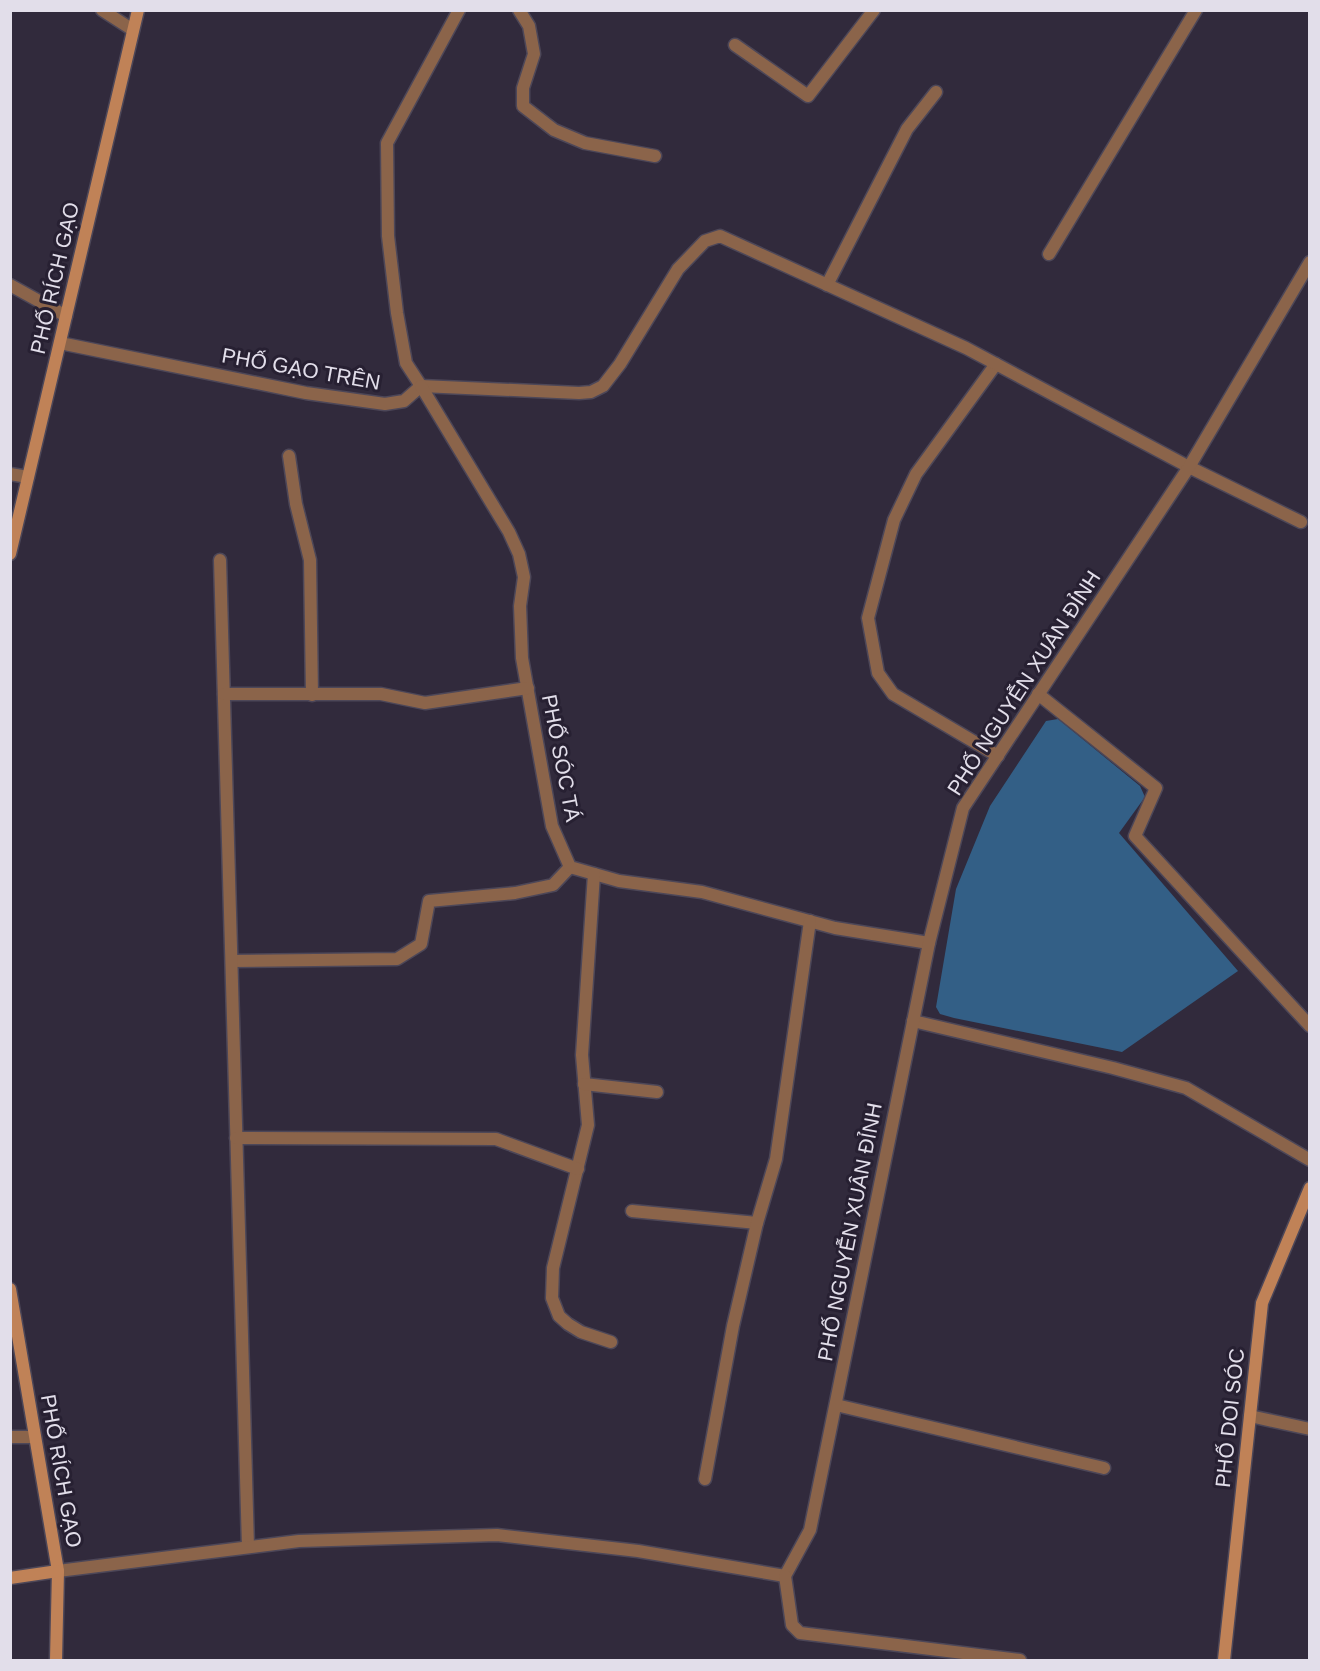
<svg xmlns="http://www.w3.org/2000/svg" width="1320" height="1671" font-family="Arial,sans-serif">
<rect width="100%" height="100%" fill="#312a3c"/>
<path fill="#335f86" d="M 1058,719 L 1140,786 L 1145,797 L 1119,833 L 1238,971 L 1122,1052 L 954,1018 L 940,1014 L 936,1007 L 956,889 L 990,806 L 1046,721 Z"/>
<g fill="none" stroke-linecap="round" stroke-linejoin="round">
<defs>
<path id="lane" d="M 232,961 L 397,959 L 421,944 L 429,901 L 515,893 L 553,885 L 570,867"/>
<g id="street">
<path d="M 102,10 L 133,30"/>
<path d="M 519,10 L 529,26 L 534,54 L 523,88 L 523,106 L 554,130 L 585,143 L 655,156"/>
<path d="M 735,45 L 808,96 L 874,10"/>
<path d="M 1049,254 L 1196,10"/>
<path d="M 10,285 L 66,316"/>
<path d="M 827,285 L 907,129 L 936,92"/>
<path d="M 60,343 L 306,393 L 385,404 L 404,401 L 421,386 L 406,363 L 397,313 L 388,236 L 387,143 L 459,10"/>
<path d="M 996,364 L 916,474 L 894,520 L 868,618 L 878,673 L 893,694 L 998,756"/>
<path d="M 421,386 L 579,393 L 591,392 L 603,386 L 620,364 L 678,269 L 705,241 L 720,236 L 966,348 L 1189,467 L 1301,522"/>
<path d="M 421,386 L 509,532 L 519,554 L 524,577 L 520,606 L 522,658 L 552,826 L 570,867 L 619,881 L 702,892 L 835,928 L 929,943"/>
<path d="M 289,456 L 296,504 L 310,560 L 312,695"/>
<path d="M 10,474 L 28,477"/>
<path d="M 220,560 L 248,1547"/>
<path d="M 224,694 L 381,694 L 425,703 L 528,688"/>
<path d="M 1038,694 L 1156,788 L 1135,836 L 1310,1026"/>
<path d="M 594,874 L 582,1055 L 588,1125 L 553,1268 L 552,1298 L 559,1316 L 568,1324 L 581,1332 L 611,1342"/>
<path d="M 913,1021 L 1113,1068 L 1186,1088 L 1310,1160"/>
<path d="M 584,1084 L 657,1092"/>
<path d="M 236,1138 L 496,1139 L 578,1169"/>
<path d="M 632,1211 L 757,1223"/>
<path d="M 836,1405 L 1104,1468"/>
<path d="M 1250,1416 L 1310,1429"/>
<path d="M 10,1437 L 35,1437"/>
<path d="M 705,1479 L 733,1326 L 757,1223 L 776,1159 L 810,921"/>
<path d="M 58,1571 L 299,1541 L 497,1535 L 638,1551 L 785,1576 L 810,1530 L 929,943 L 963,808 L 1189,467 L 1310,262"/>
<path d="M 785,1576 L 792,1625 L 800,1633 L 1020,1660"/>
</g>
<g id="secondary">
<path d="M 10,554 L 138,10"/>
<path d="M 10,1289 L 58,1571 L 56,1660"/>
<path d="M 10,1578 L 58,1571"/>
<path d="M 1224,1660 L 1262,1303 L 1310,1188"/>
</g>
</defs>
<use href="#lane" stroke="#4d4758" stroke-width="15"/>
<use href="#street" stroke="#4d4758" stroke-width="15"/>
<use href="#secondary" stroke="#4d4758" stroke-width="15"/>
<use href="#lane" stroke="#8b644a" stroke-width="12"/>
<use href="#street" stroke="#8b644a" stroke-width="12"/>
<use href="#secondary" stroke="#c08257" stroke-width="12"/>
</g>
<g text-anchor="middle" stroke-width="6" stroke-linejoin="round" paint-order="stroke">
<g font-size="21" fill="#e2deea" stroke="#272032">
<text transform="translate(55 278) rotate(-77)" y="7">PHỐ RÍCH GẠO</text>
<text transform="translate(301 369) rotate(10)" y="7">PHỐ GẠO TRÊN</text>
<text transform="translate(1024 683) rotate(-57)" y="7">PHỐ NGUYỄN XUÂN ĐỈNH</text>
<text transform="translate(561 758) rotate(79)" y="7">PHỐ SÓC TÁ</text>
<text transform="translate(850 1232) rotate(-79)" y="7">PHỐ NGUYỄN XUÂN ĐỈNH</text>
<text transform="translate(1230 1418) rotate(-84)" y="7">PHỐ DOI SÓC</text>
<text transform="translate(61 1471) rotate(80)" y="7">PHỐ RÍCH GẠO</text>
</g>
</g>
<rect width="1320" height="1671" fill="none" stroke="#e2deea" stroke-width="24"/>
</svg>
